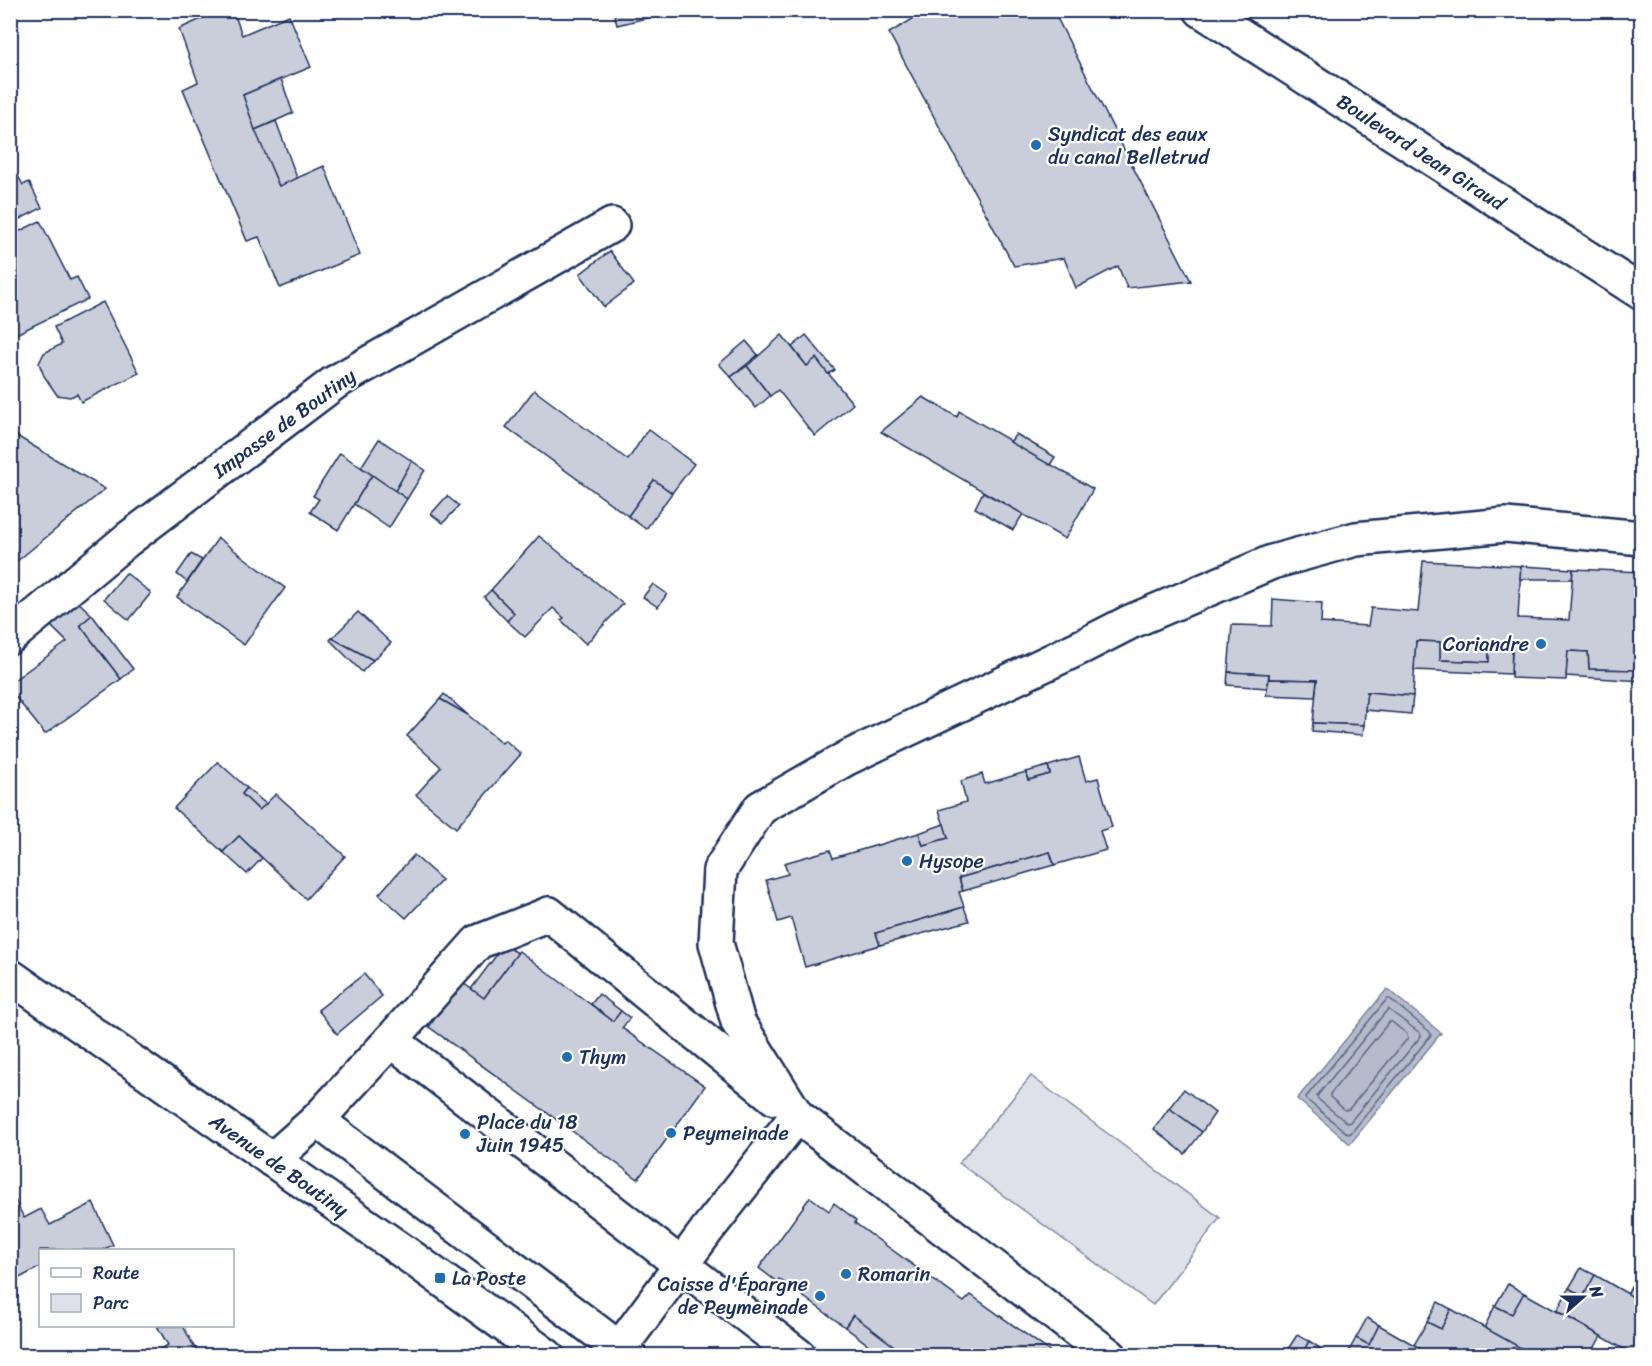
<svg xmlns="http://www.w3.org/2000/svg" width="1652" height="1366" font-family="Sriracha,sans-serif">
<rect width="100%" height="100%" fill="#fff"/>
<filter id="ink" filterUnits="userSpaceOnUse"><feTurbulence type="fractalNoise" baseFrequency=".0167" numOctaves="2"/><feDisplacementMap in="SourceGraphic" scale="12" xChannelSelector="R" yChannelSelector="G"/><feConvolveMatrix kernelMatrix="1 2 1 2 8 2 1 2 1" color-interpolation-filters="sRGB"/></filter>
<g filter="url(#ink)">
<path fill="#dee1e7" stroke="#7c88a2" stroke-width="1.5" d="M 1031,1076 L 1220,1218 L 1153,1305 L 959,1163 Z"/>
<path fill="#b5bbca" stroke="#77839f" stroke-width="1.5" d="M 1387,989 L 1441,1033 L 1350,1144 L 1297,1099 Z"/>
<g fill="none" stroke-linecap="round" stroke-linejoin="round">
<g stroke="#596789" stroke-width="1.5">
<path d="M 1387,999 L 1390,999 L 1430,1032 L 1431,1035 L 1351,1133 L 1348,1134 L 1307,1100 L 1306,1097 Z"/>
<path d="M 1388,1009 L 1420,1033 L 1421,1036 L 1350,1122 L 1347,1123 L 1318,1099 L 1317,1096 Z"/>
<path d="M 1389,1022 L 1392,1022 L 1407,1034 L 1408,1038 L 1349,1109 L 1345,1110 L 1330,1097 L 1330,1094 Z"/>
</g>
</g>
<g fill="#caceda" stroke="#1b2f5e" stroke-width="1.5">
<path d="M 221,10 L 233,10 L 242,35 L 289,15 L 311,67 L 243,95 L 279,186 L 324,166 L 360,255 L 280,288 L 259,237 L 247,241 L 183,89 L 198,82 L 179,29 Z"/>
<path d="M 613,10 L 680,10 L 617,25 Z"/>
<path d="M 928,10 L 1053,10 L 1191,281 L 1127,288 L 1118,266 L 1076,288 L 1064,258 L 1014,266 L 889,33 Z"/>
<path d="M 281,79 L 293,113 L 255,130 L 243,95 Z"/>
<path d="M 276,121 L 297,178 L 279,186 L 255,130 Z"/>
<path d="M 10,161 L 23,185 L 29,182 L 42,208 L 10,224 Z"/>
<path d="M 40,221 L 70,280 L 77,277 L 88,299 L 10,337 L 10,296 L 14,294 L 10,288 L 10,236 Z"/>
<path d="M 610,251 L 634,284 L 604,307 L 580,274 Z"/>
<path d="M 103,302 L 139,373 L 81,402 L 77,394 L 70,397 L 57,395 L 44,376 L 39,363 L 44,353 L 62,344 L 54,327 Z"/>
<path d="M 782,335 L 807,366 L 816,358 L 853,404 L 815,436 L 778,390 L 770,396 L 747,366 Z"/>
<path d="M 806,335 L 835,370 L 828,374 L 816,358 L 807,366 L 792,347 Z"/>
<path d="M 746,341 L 758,355 L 731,377 L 719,364 Z"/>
<path d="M 747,366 L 770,396 L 756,408 L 731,377 Z"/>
<path d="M 534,390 L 628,460 L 648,429 L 694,464 L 672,493 L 654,480 L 628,516 L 506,427 Z"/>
<path d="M 923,397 L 957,417 L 959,411 L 1093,489 L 1065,539 L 881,432 Z"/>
<path d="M 10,432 L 105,489 L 10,567 Z"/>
<path d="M 1016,434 L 1055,457 L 1050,465 L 1010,442 Z"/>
<path d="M 379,439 L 412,461 L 395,491 L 361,467 Z"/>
<path d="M 340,453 L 372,475 L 338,530 L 310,512 L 319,499 L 313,496 Z"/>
<path d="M 412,461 L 425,470 L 407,499 L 395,491 Z"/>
<path d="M 372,475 L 407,499 L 389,528 L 354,504 Z"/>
<path d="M 654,480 L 672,493 L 646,529 L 628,516 Z"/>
<path d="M 983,492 L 1023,514 L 1013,530 L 975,508 Z"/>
<path d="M 447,496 L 459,506 L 443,523 L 431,514 Z"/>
<path d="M 539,536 L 623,604 L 586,644 L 561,620 L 564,618 L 553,608 L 525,637 L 507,621 L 514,613 L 491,590 Z"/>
<path d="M 218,538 L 285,588 L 244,645 L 177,597 Z"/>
<path d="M 191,554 L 202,560 L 187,582 L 177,574 Z"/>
<path d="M 1423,561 L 1521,566 L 1518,618 L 1569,620 L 1573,569 L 1642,572 L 1642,653 L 1639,653 L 1638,670 L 1589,669 L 1588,652 L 1568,651 L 1566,680 L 1511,678 L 1512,647 L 1489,645 L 1489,662 L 1440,660 L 1440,642 L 1416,641 L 1413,696 L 1367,692 L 1364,725 L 1313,723 L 1317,680 L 1269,679 L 1269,674 L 1228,672 L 1232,625 L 1272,626 L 1273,599 L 1322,603 L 1321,623 L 1368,626 L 1371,608 L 1418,612 Z"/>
<path d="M 1521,566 L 1573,569 L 1572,579 L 1520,579 Z"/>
<path d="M 126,573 L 151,593 L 129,620 L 104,599 Z"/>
<path d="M 653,584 L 667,594 L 658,607 L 643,597 Z"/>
<path d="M 491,590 L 514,613 L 507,621 L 484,597 Z"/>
<path d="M 70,594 L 92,615 L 80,625 L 121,679 L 45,734 L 10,690 L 10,683 L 67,642 L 43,618 Z"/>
<path d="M 358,612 L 391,643 L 373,660 L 332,638 Z"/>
<path d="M 92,615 L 133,669 L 121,679 L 80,625 Z"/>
<path d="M 332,638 L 373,660 L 362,672 L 330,640 Z"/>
<path d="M 1416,641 L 1440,642 L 1440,660 L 1489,662 L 1489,645 L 1512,647 L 1511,674 L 1414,670 Z"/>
<path d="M 1568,651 L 1588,652 L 1589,669 L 1638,670 L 1639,653 L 1642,653 L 1642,681 L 1566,676 Z"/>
<path d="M 1228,672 L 1269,674 L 1267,688 L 1227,685 Z"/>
<path d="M 1269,679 L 1317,680 L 1315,697 L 1266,695 Z"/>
<path d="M 1367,692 L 1413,696 L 1411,714 L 1365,710 Z"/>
<path d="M 444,694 L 468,715 L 440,699 Z"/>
<path d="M 440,699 L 468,715 L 502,743 L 505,740 L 521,754 L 456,828 L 416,795 L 441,767 L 407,736 Z"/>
<path d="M 1313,723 L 1364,725 L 1363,735 L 1312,731 Z"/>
<path d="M 1079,757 L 1086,781 L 1098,778 L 1112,827 L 1100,831 L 1106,850 L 1054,865 L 1050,852 L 959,878 L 963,891 L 959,892 L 964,907 L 876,933 L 880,945 L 805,967 L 791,918 L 778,922 L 766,880 L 788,874 L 784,863 L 830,850 L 833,858 L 919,833 L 923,845 L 948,838 L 939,810 L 966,802 L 961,781 L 982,774 L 985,784 L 1026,772 L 1028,780 L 1050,774 L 1048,766 Z"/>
<path d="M 218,762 L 247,788 L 242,794 L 259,810 L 276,794 L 345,856 L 306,899 L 239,836 L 223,852 L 174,808 Z"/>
<path d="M 1048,766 L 1050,774 L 1028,780 L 1026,772 Z"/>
<path d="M 247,788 L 266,804 L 259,810 L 242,794 Z"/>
<path d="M 944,824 L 948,838 L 923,845 L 919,833 Z"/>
<path d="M 239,836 L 262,858 L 247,874 L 223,852 Z"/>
<path d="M 1050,852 L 1054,865 L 963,891 L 959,878 Z"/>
<path d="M 414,855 L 442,880 L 406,918 L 379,894 Z"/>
<path d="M 964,907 L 969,921 L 880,945 L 876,933 Z"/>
<path d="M 504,945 L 518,953 L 484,998 L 471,989 Z"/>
<path d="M 519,951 L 613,1021 L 621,1011 L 630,1018 L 622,1028 L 705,1086 L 638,1179 L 429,1027 L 460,981 L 484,998 Z"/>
<path d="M 364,974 L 382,996 L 337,1034 L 318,1010 Z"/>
<path d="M 599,994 L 621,1011 L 613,1021 L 591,1004 Z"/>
<path d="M 1184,1089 L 1215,1113 L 1202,1132 L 1169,1108 Z"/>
<path d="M 1169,1108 L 1202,1132 L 1185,1154 L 1154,1129 Z"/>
<path d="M 10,1190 L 24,1218 L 41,1209 L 50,1225 L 93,1203 L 113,1245 L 102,1250 L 40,1250 L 40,1267 L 12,1282 Z"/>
<path d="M 810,1197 L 829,1211 L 834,1203 L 856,1220 L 855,1223 L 964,1302 L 971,1295 L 1056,1356 L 907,1356 L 853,1315 L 845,1327 L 779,1279 L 777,1282 L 759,1268 Z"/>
<path d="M 1581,1268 L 1595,1275 L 1583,1297 L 1569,1288 Z"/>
<path d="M 1640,1270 L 1642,1271 L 1642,1302 L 1627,1295 Z"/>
<path d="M 1595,1275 L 1642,1302 L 1642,1356 L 1636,1356 L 1557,1311 L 1569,1288 L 1583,1297 Z"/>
<path d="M 1508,1284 L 1524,1293 L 1512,1314 L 1495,1306 Z"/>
<path d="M 1524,1293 L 1601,1336 L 1590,1356 L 1534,1356 L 1484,1328 L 1495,1306 L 1512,1314 Z"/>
<path d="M 1438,1302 L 1451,1309 L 1441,1329 L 1427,1322 Z"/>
<path d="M 1451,1309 L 1530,1353 L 1528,1356 L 1434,1356 L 1414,1345 L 1427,1322 L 1441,1329 Z"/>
<path d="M 853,1315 L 907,1356 L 883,1356 L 845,1327 Z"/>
<path d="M 1367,1318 L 1379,1325 L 1369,1345 L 1356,1338 Z"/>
<path d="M 1379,1325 L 1414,1345 L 1434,1356 L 1346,1356 L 1356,1338 L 1369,1345 Z"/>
<path d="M 157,1326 L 183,1326 L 199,1356 L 147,1356 L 168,1345 Z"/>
<path d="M 1297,1335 L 1309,1341 L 1301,1356 L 1284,1355 Z"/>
<path d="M 1309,1341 L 1332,1356 L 1301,1356 Z"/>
</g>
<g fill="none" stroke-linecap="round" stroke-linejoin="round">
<defs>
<g id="minor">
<path d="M 1201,10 L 1642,293"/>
<path d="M 10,637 L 128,539 L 334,383 L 612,225"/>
<path d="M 391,1040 L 478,942 L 549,914 L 775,1098"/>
<path d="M 797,1116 L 738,1022 L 716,943 L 720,870 L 760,808 L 847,758 L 1083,646 L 1130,622 L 1272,562 L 1356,539 L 1506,525 L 1642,538"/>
<path d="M 317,1120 L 391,1040 L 799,1356"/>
<path d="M 272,1160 L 317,1120 L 629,1356"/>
<path d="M 614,1356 L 707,1230 L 797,1116 L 1110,1356"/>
</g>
<path id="major" d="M 10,976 L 411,1257 L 547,1356"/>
</defs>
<use href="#minor" stroke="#1b2f5e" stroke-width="38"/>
<use href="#major" stroke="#1b2f5e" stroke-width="38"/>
<use href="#minor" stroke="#fff" stroke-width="33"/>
<use href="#major" stroke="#fff" stroke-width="33"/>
</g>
</g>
<g fill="#1f6fb2" stroke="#fff" stroke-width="2">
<circle cx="1036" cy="145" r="6"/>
<circle cx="1541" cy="644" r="6"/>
<circle cx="907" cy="861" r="6"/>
<circle cx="567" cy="1057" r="6"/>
<circle cx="671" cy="1133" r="6"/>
<circle cx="465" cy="1134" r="6"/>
<circle cx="846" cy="1274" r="6"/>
<rect x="434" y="1272" width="12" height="12" rx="3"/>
<circle cx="820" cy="1296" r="6"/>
</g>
<g text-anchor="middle" stroke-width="4.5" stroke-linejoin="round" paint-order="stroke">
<g font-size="20" fill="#1b2f5e" stroke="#fff" text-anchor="start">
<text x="1048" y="141">Syndicat des eaux<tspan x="1048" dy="23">du canal Belletrud</tspan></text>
<text x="1529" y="651" text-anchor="end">Coriandre</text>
<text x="919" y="868">Hysope</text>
<text x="579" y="1064">Thym</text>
<text x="477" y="1129">Place du 18<tspan x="477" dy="23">Juin 1945</tspan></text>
<text x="683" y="1140">Peymeinade</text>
<text x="858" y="1281">Romarin</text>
<text x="452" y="1285">La Poste</text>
<text x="808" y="1291" text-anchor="end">Caisse d'Épargne<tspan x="808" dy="23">de Peymeinade</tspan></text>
</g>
<g font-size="20" fill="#1b2f5e" stroke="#fff">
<text transform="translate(1421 152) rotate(33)" y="7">Boulevard Jean Giraud</text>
<text transform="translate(284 423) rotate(-36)" y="7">Impasse de Boutiny</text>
<text transform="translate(279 1165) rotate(35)" y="7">Avenue de Boutiny</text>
</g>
</g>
<rect width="1652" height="1366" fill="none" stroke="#fff" stroke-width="36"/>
<rect x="18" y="18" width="1616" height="1330" fill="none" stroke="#1b2f5e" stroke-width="2" filter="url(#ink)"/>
<rect x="39" y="1249" width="195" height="78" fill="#ffffff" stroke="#a4acbf" stroke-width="1.5"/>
<rect x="51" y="1268" width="30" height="9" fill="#ffffff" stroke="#a4acbf" stroke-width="1.5"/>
<text x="93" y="1279" font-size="18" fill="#1b2f5e">Route</text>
<rect x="51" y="1294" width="30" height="18" fill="#dee1e7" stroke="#a4acbf" stroke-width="1.5"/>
<text x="93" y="1309" font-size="18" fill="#1b2f5e">Parc</text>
<g transform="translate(1583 1297) rotate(69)" stroke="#ffffff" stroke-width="4.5" paint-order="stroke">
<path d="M0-4.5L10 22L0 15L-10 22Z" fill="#1b2f5e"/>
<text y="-9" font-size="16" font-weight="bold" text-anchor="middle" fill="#1b2f5e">N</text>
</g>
</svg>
